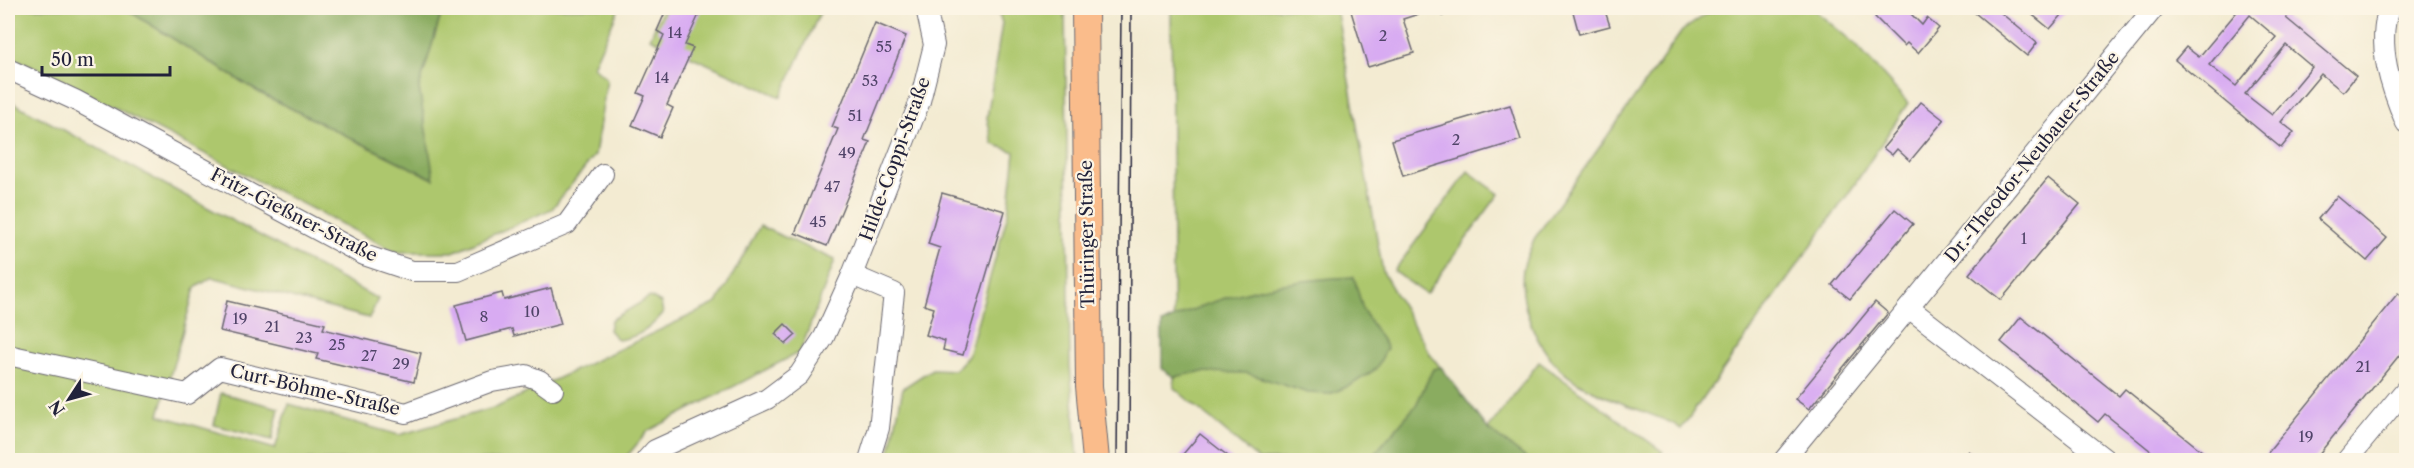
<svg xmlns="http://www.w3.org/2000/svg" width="2414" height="468" font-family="'Libre Caslon Text',serif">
<rect width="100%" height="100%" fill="#fcf5e5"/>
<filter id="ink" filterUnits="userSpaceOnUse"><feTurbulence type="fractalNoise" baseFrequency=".0167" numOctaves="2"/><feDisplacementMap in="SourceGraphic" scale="12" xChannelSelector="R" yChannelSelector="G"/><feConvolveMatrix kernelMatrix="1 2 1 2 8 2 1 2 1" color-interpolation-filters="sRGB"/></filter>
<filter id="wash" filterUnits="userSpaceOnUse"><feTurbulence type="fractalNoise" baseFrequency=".008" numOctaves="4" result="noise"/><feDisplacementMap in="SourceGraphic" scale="24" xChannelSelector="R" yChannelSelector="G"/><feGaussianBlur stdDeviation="1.35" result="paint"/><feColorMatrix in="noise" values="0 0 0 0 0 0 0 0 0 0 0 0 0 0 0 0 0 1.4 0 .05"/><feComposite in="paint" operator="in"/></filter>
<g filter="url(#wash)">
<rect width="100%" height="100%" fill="#f3ebd2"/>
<g fill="#adc76d" stroke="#687454" stroke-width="1.5">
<path d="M 8,8 L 124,8 L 260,93 L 433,179 L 419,88 L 443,8 L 619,8 L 593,66 L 607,79 L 595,155 L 552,209 L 453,252 L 396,252 L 44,71 L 8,56 Z"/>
<path d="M 663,8 L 822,8 L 781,97 L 650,38 Z"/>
<path d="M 997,8 L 1065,8 L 1070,366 L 1078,460 L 888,460 L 903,388 L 932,369 L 955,370 L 968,356 L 1008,213 L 1015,152 L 993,144 L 987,118 L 1002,23 Z"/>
<path d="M 1171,8 L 1336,8 L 1383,272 L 1430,354 L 1488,429 L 1539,362 L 1663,452 L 1657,460 L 1259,460 L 1174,388 Z"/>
<path d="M 1723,8 L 1812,8 L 1856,45 L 1908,103 L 1855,184 L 1681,429 L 1672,423 C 1644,411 1600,397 1575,381 C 1541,358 1518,311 1523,269 C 1525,259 1531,248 1534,239 L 1682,31 L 1708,13 Z"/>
<path d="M 8,100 L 378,299 L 369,318 L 212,277 L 195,288 L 159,415 L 275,449 L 289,404 L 399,435 L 497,407 L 717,303 L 760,226 L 835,260 L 800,352 L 648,431 L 627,456 L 610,460 L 8,460 Z"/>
<path d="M 1468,171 L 1499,194 L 1426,294 L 1394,271 Z"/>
<path d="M 650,297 L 661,303 L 663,313 C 650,329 639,337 618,340 L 609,330 L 611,320 Z"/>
<path d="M 221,393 L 279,408 L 272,440 L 214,425 Z"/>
</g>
<g fill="#8aac60" stroke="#56674e" stroke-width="1.5">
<path d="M 124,8 L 443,8 L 419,88 L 434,179 L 260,93 Z"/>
<path d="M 1354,277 L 1363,310 L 1387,348 L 1376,369 L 1351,385 L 1330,394 L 1308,393 L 1247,373 L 1199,372 L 1174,377 L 1162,369 L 1162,324 C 1222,293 1288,279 1354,277 Z"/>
<path d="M 1441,367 L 1488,429 L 1529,460 L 1369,460 L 1416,405 L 1433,369 Z"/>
</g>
<g id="blocks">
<g fill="#d8abf2" fill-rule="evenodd">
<path d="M 667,8 L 702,8 L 685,45 L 693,48 L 667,105 L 673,108 L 660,137 L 632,125 L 645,96 L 638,93 L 664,35 L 657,31 Z"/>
<path d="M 1350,8 L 1437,8 L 1403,19 L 1414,53 L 1368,67 Z"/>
<path d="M 1440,8 L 1466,8 L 1442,16 Z"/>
<path d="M 1572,8 L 1604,8 L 1610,26 L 1579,34 Z"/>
<path d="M 1884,8 L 1905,8 L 1922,25 L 1927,18 L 1939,28 L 1918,53 L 1907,43 L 1904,46 L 1875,17 Z"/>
<path d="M 1969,8 L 1995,8 L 2037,43 L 2027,56 Z"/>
<path d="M 2024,8 L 2068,8 L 2050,29 Z"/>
<path d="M 2240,8 L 2289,8 L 2292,10 L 2286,18 L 2356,76 L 2343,92 L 2321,74 L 2281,122 L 2294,132 L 2281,148 L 2175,60 L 2186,47 L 2199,57 ZM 2250,15 L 2276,37 L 2236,86 L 2209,65 ZM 2286,45 L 2312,67 L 2272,115 L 2245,94 Z"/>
<path d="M 875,23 L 906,36 L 864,140 L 870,142 L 827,246 L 795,233 L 838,129 L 832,127 Z"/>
<path d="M 1921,102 L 1944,120 L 1910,161 L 1897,149 L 1892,155 L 1883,148 Z"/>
<path d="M 1510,105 L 1521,140 L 1403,176 L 1392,140 Z"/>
<path d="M 2048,178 L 2080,204 L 2001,300 L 1969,274 Z"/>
<path d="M 942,193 L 1005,211 L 963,355 L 943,350 L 945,341 L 926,335 L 934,308 L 924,305 L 940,248 L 928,244 Z"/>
<path d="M 2337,196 L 2387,238 L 2367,261 L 2318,219 Z"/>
<path d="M 1895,209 L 1913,224 L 1850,299 L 1832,285 Z"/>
<path d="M 551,288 L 561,324 L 514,336 L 512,329 L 466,341 L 456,305 L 502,293 L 504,300 Z"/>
<path d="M 2398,293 L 2406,300 L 2406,347 L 2314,460 L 2262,460 Z"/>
<path d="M 227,301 L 325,324 L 323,329 L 421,353 L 414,382 L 316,359 L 318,354 L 220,331 Z"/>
<path d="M 1875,302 L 1888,313 L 1809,409 L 1795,399 Z"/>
<path d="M 2021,317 L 2119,396 L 2125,389 L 2213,460 L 2162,460 L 2105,414 L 2098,422 L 2001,342 Z"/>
<path d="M 785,324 L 796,335 L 786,344 L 775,334 Z"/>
<path d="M 1200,434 L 1233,460 L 1178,460 Z"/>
<path d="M 1969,451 L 1980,460 L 1961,460 Z"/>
</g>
</g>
</g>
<g filter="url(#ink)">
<use href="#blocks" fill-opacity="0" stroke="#6b6870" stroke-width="1.5"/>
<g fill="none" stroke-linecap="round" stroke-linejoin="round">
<defs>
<g id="minor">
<path d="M 2389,8 C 2376,46 2391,88 2406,123"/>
<path d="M 8,69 L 75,100 L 364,255 L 412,271 L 458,271 L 567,224 L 603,174"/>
<path d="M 852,275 L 894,293 L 879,428 L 869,460"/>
<path d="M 1909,308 L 2106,460"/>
<path d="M 8,355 L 187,394 L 220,368 L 406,413 L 492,381 L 526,375 L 539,380 L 553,390"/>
<path d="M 646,460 L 655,450 L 767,399 L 799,375 L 824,337 L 852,275 L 920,101 L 934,45 L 926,8"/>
<path d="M 1784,460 L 2154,8"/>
<path d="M 2347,460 L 2406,389"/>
</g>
<path id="major" d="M 1085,8 L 1089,386 L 1096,460"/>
</defs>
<use href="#minor" stroke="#6b6870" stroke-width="22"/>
<use href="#major" stroke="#6b6870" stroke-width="28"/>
<use href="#minor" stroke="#fff" stroke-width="20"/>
<use href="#major" stroke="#fabc8b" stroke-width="26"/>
<g stroke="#22223b" stroke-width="1.5">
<path d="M 1117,460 L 1121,8"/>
<path d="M 1129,460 L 1131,8"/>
</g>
</g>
</g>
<g text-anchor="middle" stroke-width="4.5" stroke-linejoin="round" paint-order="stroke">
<g font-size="15" fill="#504469">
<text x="675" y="38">14</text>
<text x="1383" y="41">2</text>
<text x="884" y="52">55</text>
<text x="662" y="83">14</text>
<text x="870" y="86">53</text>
<text x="855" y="121">51</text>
<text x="1456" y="145">2</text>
<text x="847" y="158">49</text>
<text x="832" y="192">47</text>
<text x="818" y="227">45</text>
<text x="2024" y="244">1</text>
<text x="532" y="317">10</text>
<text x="484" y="322">8</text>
<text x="240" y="324">19</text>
<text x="272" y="332">21</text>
<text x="304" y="343">23</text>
<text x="337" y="350">25</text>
<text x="369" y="361">27</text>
<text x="401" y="369">29</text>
<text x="2363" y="372">21</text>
<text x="2306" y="442">19</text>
</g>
<g font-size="18" fill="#22223b" stroke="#fcf5e5">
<text transform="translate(2032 157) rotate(-51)" y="6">Dr.-Theodor-Neubauer-Straße</text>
<text transform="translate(895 159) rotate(-70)" y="6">Hilde-Coppi-Straße</text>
<text transform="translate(294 215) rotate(27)" y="6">Fritz-Gießner-Straße</text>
<text transform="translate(1087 234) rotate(-91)" y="6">Thüringer Straße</text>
<text transform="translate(315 390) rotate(13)" y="6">Curt-Böhme-Straße</text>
</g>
</g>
<rect width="2414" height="468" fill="none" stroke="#fcf5e5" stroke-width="30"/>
<g transform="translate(69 399) rotate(234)" stroke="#fcf5e5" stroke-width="4.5" paint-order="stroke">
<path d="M0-4.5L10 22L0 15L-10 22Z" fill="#22223b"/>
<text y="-9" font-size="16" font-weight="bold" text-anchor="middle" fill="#22223b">N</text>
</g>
<path d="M42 66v9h128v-9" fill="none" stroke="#22223b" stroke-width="3"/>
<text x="51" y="66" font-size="18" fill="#22223b" stroke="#fcf5e5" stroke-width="4.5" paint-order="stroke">50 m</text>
</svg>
